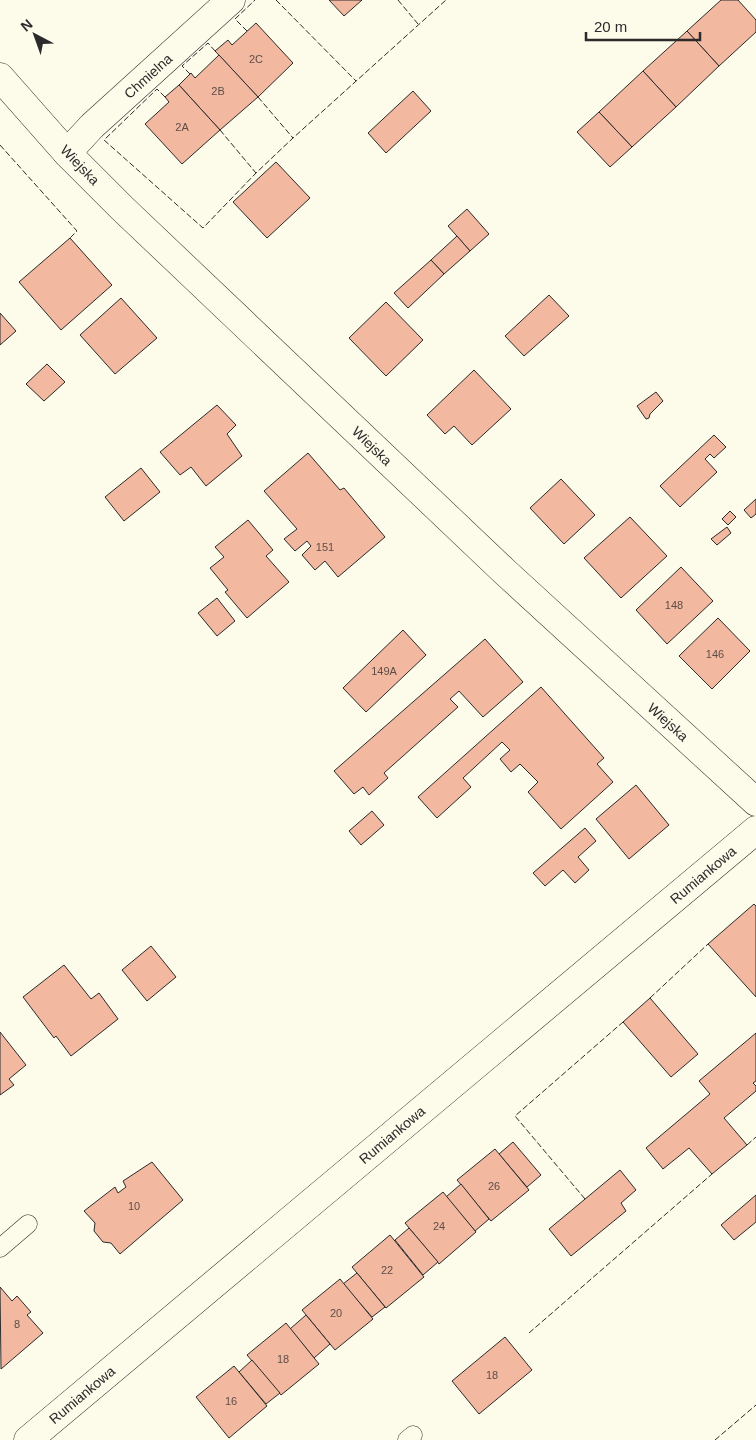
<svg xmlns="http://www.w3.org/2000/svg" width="756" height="1440" font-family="Arial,sans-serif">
<rect width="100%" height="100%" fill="#fdfbea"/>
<g fill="#f2b8a0" stroke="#2b2b2b">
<path d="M 329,0 L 362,0 L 344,16 Z"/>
<path d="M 721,0 L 738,0 L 756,20 L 756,32 L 719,66 L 687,31 Z"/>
<path d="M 256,23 L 293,63 L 258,97 L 215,51 L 228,40 L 232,45 Z"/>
<path d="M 687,31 L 719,66 L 676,107 L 643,71 Z"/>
<path d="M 219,55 L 258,97 L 220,130 L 179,85 L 191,73 L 195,78 Z"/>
<path d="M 643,71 L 676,107 L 632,147 L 599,112 Z"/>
<path d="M 179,85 L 220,130 L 182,164 L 145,124 L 169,102 L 165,97 Z"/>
<path d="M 413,91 L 431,111 L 386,153 L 368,133 Z"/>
<path d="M 599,112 L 632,147 L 610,167 L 577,132 Z"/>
<path d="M 276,162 L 310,198 L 267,238 L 233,202 Z"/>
<path d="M 467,209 L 489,234 L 470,251 L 448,226 Z"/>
<path d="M 457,236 L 470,251 L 444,274 L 431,260 Z"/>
<path d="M 70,238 L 112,285 L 61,330 L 19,282 Z"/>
<path d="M 431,260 L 444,274 L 408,308 L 394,293 Z"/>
<path d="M 549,295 L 569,316 L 524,356 L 505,336 Z"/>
<path d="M 121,298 L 157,338 L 115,374 L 80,335 Z"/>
<path d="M 386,302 L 423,340 L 386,376 L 349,338 Z"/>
<path d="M 0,313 L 16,331 L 0,345 Z"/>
<path d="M 47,364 L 65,382 L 44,401 L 26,384 Z"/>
<path d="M 474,370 L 511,409 L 472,445 L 454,426 L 445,434 L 427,415 Z"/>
<path d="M 656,392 L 663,401 L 650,414 L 649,418 L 646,419 L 637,406 Z"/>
<path d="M 217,405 L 236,425 L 227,434 L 242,456 L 206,486 L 191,467 L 180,475 L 160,452 Z"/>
<path d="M 714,435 L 726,447 L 714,458 L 710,454 L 705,459 L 717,472 L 680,507 L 660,486 Z"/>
<path d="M 308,453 L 340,490 L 344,488 L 385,537 L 338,577 L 325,561 L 315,570 L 302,555 L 311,546 L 307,541 L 295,551 L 284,539 L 297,529 L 264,491 Z"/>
<path d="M 141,468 L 160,492 L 124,521 L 105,497 Z"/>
<path d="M 561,479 L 595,515 L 564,544 L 530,508 Z"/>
<path d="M 756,499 L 756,514 L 751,518 L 744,510 Z"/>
<path d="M 730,511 L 736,517 L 728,525 L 722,519 Z"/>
<path d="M 630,517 L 667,556 L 621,598 L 584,558 Z"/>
<path d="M 248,520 L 273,550 L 266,556 L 289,582 L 247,618 L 225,592 L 228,590 L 210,568 L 224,557 L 215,547 Z"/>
<path d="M 727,527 L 731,533 L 717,545 L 711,539 Z"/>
<path d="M 681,567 L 713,601 L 667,644 L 636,610 Z"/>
<path d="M 217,598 L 235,621 L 217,636 L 198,613 Z"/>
<path d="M 718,618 L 750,651 L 712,689 L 679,656 Z"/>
<path d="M 403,630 L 426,655 L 366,712 L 343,688 Z"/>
<path d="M 485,639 L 523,682 L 483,717 L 459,691 L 450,699 L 458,707 L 384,773 L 388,778 L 369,795 L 363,787 L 354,794 L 334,771 Z"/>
<path d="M 541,687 L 604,758 L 597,764 L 613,782 L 561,829 L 528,792 L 538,782 L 520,764 L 511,772 L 500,759 L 510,750 L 502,742 L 463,778 L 471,787 L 437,818 L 418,797 Z"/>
<path d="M 636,785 L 669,825 L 629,859 L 596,819 Z"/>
<path d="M 372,811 L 384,825 L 361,845 L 349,831 Z"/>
<path d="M 585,828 L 596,841 L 578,857 L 589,870 L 575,883 L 563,870 L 545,886 L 533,873 Z"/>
<path d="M 754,904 L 756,906 L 756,997 L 708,944 Z"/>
<path d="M 151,946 L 176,977 L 147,1001 L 122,970 Z"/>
<path d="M 64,965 L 91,999 L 99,993 L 118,1019 L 71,1056 L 56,1036 L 54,1038 L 23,997 Z"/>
<path d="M 650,998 L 698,1054 L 671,1077 L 623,1022 Z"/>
<path d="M 0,1032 L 26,1065 L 9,1079 L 14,1085 L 0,1095 Z"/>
<path d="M 756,1033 L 756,1081 L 753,1083 L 756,1086 L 756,1091 L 724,1118 L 747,1145 L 712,1174 L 689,1148 L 663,1169 L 646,1148 L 710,1094 L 699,1081 Z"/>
<path d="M 513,1142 L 541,1175 L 527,1187 L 499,1154 Z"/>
<path d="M 495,1149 L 529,1190 L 491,1221 L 457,1180 Z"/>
<path d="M 152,1162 L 183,1200 L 120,1254 L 111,1243 L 103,1242 L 94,1231 L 95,1223 L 84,1211 L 115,1187 L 118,1193 L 126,1187 L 123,1181 Z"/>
<path d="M 620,1170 L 636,1190 L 621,1203 L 626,1211 L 571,1256 L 549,1229 Z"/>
<path d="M 461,1184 L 489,1219 L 475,1231 L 446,1197 Z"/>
<path d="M 443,1192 L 476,1232 L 439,1264 L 405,1223 Z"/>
<path d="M 756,1195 L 756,1222 L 734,1240 L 721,1225 Z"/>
<path d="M 409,1228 L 438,1262 L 423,1275 L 395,1240 Z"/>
<path d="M 390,1235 L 424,1277 L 386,1308 L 352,1267 Z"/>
<path d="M 357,1273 L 385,1307 L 372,1317 L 343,1284 Z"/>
<path d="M 340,1279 L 373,1319 L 335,1350 L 302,1310 Z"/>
<path d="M 0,1287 L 12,1301 L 17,1296 L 31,1312 L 27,1315 L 43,1333 L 1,1369 Z"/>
<path d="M 306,1315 L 330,1344 L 314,1358 L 290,1329 Z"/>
<path d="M 286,1323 L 319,1364 L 281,1395 L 247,1355 Z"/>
<path d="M 505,1337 L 532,1370 L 479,1414 L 452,1381 Z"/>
<path d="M 252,1360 L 280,1393 L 266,1404 L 239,1372 Z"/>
<path d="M 234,1366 L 267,1406 L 229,1438 L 196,1397 Z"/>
</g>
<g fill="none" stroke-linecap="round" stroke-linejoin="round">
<defs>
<g id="service">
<path d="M 0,1248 L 28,1224"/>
<path d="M 407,1440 L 413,1435"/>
</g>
<g id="minor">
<path d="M 67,153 L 92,126 L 231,0"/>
<path d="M 28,1440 L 756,830"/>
</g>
<path id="tertiary" d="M 0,77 L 67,153 L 122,208 L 505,572 L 756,802"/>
</defs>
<use href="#service" stroke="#2b2b2b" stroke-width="19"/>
<use href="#minor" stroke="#2b2b2b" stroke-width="29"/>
<use href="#tertiary" stroke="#2b2b2b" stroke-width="29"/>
<use href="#service" stroke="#fdfbea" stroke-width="18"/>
<use href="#minor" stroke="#fdfbea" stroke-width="28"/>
<use href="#tertiary" stroke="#fdfbea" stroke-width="28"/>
<g stroke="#2b2b2b" stroke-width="1" stroke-dasharray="6 2.5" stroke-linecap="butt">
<path d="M 276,0 L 356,81"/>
<path d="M 398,0 L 418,24"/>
<path d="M 247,31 L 235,19 L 255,0"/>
<path d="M 190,74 L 182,66 L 208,43 L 215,51"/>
<path d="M 165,97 L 157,89 L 104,140 L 203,228 L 256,173 L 293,138 L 446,0"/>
<path d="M 258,97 L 293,138"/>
<path d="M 220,130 L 256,173"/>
<path d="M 0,145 L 77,231 L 70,238"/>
<path d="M 650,998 L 708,944"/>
<path d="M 747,1145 L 756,1137"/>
<path d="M 585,1199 L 515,1116 L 623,1022"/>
<path d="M 529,1333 L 712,1174"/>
<path d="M 715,1440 L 756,1405"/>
</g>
</g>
<g text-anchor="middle" stroke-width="4" stroke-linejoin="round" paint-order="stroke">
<g font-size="11" fill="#5d4e48">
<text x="256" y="63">2C</text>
<text x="218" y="95">2B</text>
<text x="182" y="131">2A</text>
<text x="325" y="551">151</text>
<text x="674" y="609">148</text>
<text x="715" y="658">146</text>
<text x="384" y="675">149A</text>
<text x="494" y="1190">26</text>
<text x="134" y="1210">10</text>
<text x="439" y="1230">24</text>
<text x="387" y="1274">22</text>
<text x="336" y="1317">20</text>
<text x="17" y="1328">8</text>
<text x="283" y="1363">18</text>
<text x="492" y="1379">18</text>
<text x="231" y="1405">16</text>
</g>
<g font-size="14" fill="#2b2b2b" stroke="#fdfbea">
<text transform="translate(148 76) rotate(-42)" y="5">Chmielna</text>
<text transform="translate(80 165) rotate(46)" y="5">Wiejska</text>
<text transform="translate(372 446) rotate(44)" y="5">Wiejska</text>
<text transform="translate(668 722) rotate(42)" y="5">Wiejska</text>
<text transform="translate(703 875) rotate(-40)" y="5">Rumiankowa</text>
<text transform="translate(392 1135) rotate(-40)" y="5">Rumiankowa</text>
<text transform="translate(82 1395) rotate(-40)" y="5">Rumiankowa</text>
</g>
</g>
<g transform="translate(35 35) rotate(319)" stroke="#fdfbea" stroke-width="4" paint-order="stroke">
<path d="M0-4L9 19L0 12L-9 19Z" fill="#2b2b2b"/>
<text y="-8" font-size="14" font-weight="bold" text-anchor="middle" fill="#2b2b2b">N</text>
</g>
<path d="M586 32v8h114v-8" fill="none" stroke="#2b2b2b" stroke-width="2.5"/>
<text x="594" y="32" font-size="15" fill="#2b2b2b" stroke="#fdfbea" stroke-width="4" paint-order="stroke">20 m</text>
</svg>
